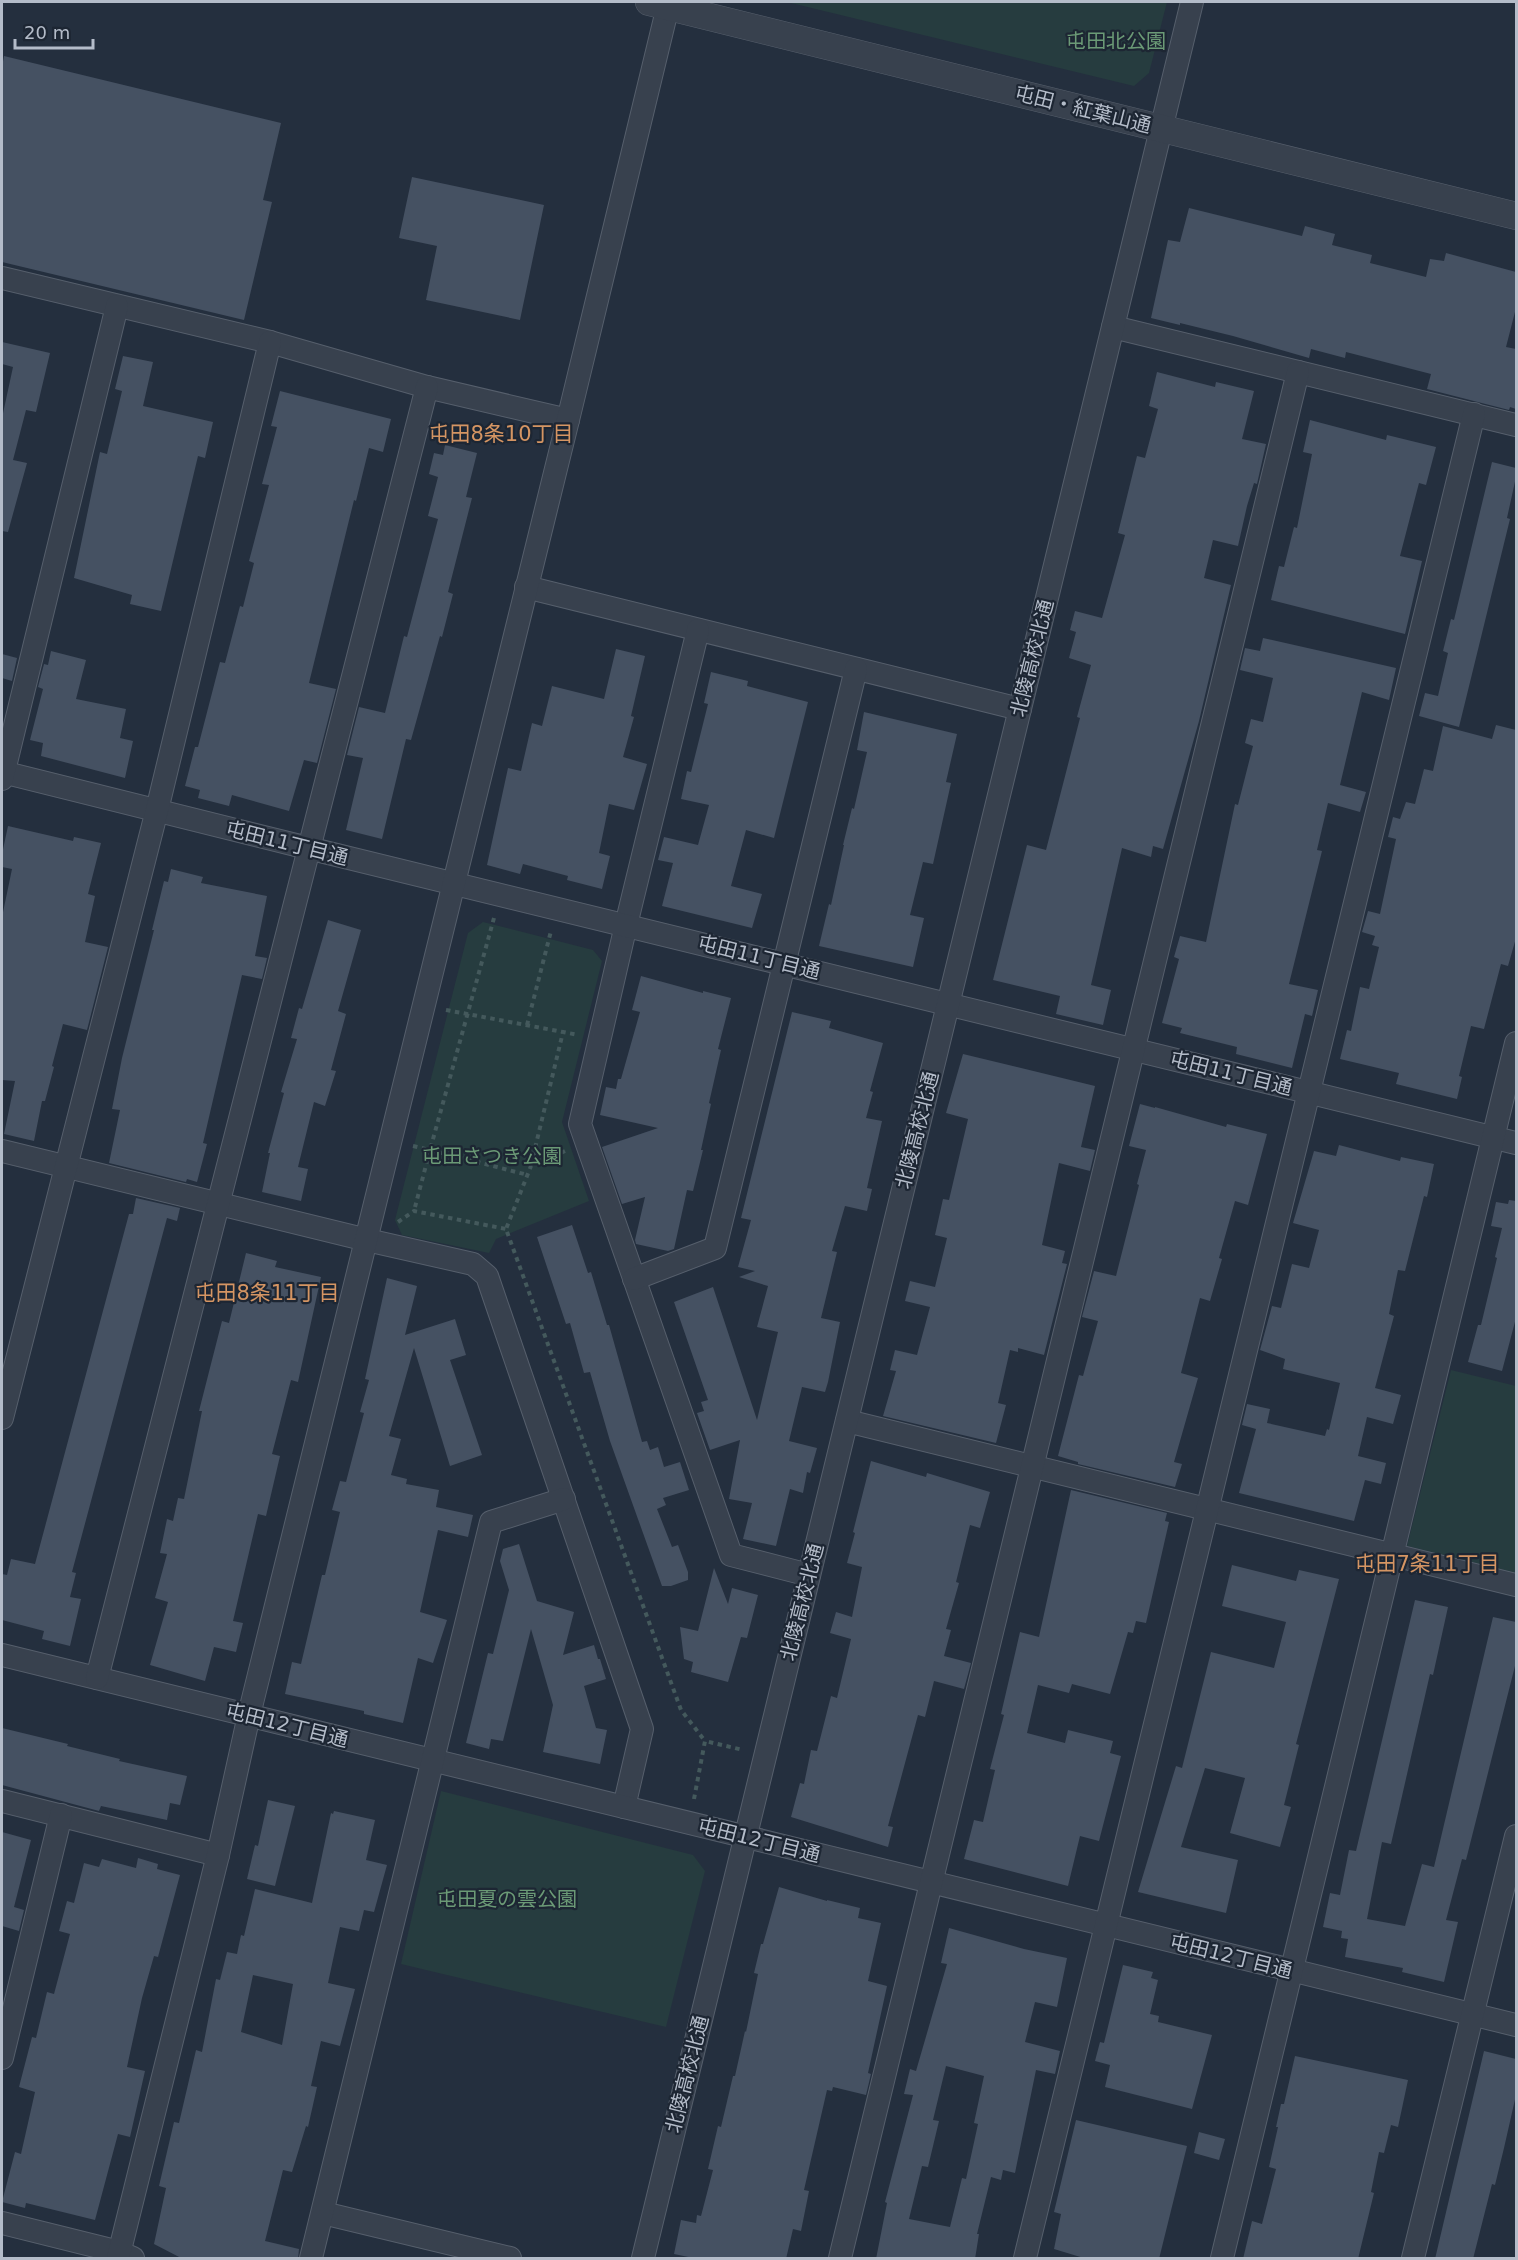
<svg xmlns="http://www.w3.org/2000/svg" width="1518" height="2260" font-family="'DejaVu Sans','Noto Sans JP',sans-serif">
<rect width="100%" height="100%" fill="#242f3e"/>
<g fill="#263c3f">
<path d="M 787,2 L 1167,2 L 1149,73 L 1134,86 Z"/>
<path d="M 483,922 L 593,950 L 602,961 L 562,1122 L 589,1201 L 496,1239 L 489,1253 L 402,1235 L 395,1220 L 468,933 Z"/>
<path d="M 1451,1370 L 1516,1386 L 1516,1573 L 1407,1546 Z"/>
<path d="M 441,1791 L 693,1855 L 705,1871 L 666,2027 L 401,1964 Z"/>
</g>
<g fill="#455162" fill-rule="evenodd">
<path d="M 4,56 L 281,123 L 263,200 L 272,202 L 244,320 L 2,262 L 2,67 Z"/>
<path d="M 412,177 L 544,205 L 520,320 L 426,300 L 437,246 L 399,238 Z"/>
<path d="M 1189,208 L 1302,236 L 1305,226 L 1335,234 L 1332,245 L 1372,255 L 1370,263 L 1426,277 L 1430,259 L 1444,261 L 1446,253 L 1516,272 L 1516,308 L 1506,347 L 1516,349 L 1516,409 L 1510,407 L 1509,410 L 1427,389 L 1431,374 L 1346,352 L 1345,358 L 1311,349 L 1309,358 L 1233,336 L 1180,323 L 1180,325 L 1151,318 L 1168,240 L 1180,242 Z"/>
<path d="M 2,342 L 50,353 L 36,412 L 26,410 L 13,460 L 27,463 L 8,532 L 2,531 L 2,418 L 13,367 L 2,364 Z"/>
<path d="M 123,356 L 153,362 L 143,406 L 213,422 L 205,458 L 198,456 L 161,611 L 130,604 L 132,595 L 74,578 L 100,452 L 107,454 L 122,391 L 115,389 Z"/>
<path d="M 1157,372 L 1215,387 L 1216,382 L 1254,391 L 1242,439 L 1266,444 L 1257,484 L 1254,483 L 1247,506 L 1238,546 L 1213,540 L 1204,578 L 1231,585 L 1199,721 L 1163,849 L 1153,846 L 1151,857 L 1122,848 L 1091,985 L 1111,990 L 1103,1025 L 1056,1014 L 1060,996 L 993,980 L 1027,845 L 1046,850 L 1080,718 L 1077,717 L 1091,665 L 1069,658 L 1076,632 L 1070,630 L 1075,611 L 1102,618 L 1125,535 L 1118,533 L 1137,456 L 1145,458 L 1158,409 L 1149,406 Z"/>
<path d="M 280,391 L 391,419 L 383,452 L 369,448 L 356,501 L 354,500 L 309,683 L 336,689 L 317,763 L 304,760 L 289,811 L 232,795 L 229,806 L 198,798 L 200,790 L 185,786 L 195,747 L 198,747 L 220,662 L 225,663 L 240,606 L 243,607 L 254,563 L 249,561 L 269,485 L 262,484 L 277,427 L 271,426 Z"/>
<path d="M 1310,420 L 1386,440 L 1387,435 L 1436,447 L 1426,485 L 1419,483 L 1400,556 L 1422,561 L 1405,634 L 1271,600 L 1279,566 L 1284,567 L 1294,527 L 1297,528 L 1312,454 L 1303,452 Z"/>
<path d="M 445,445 L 477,453 L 466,497 L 472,498 L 448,592 L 453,594 L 442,637 L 440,636 L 411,740 L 406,739 L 382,839 L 346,830 L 363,758 L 347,755 L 359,707 L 385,713 L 404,636 L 407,637 L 438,519 L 428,516 L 438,477 L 429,474 L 434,453 L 443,455 Z"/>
<path d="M 1492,462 L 1516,468 L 1516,477 L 1507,518 L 1510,519 L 1459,727 L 1419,716 L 1425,693 L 1438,696 L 1448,653 L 1443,651 L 1451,619 L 1454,620 Z"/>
<path d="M 1263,638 L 1396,668 L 1389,700 L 1362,692 L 1340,785 L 1366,792 L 1360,812 L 1328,803 L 1317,850 L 1322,851 L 1289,984 L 1318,990 L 1312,1016 L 1305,1014 L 1292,1068 L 1236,1054 L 1237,1047 L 1180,1033 L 1182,1028 L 1162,1023 L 1179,959 L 1174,957 L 1180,936 L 1206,942 L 1235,804 L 1238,805 L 1253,746 L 1245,743 L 1251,719 L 1263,722 L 1273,678 L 1240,670 L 1245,648 L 1260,651 Z"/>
<path d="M 616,649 L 645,656 L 631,716 L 634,717 L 623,757 L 647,764 L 634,810 L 609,804 L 599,853 L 610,856 L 602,889 L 567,880 L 568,876 L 523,864 L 520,874 L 487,865 L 508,768 L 521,771 L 532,723 L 542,726 L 552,686 L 604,699 Z"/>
<path d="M 51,651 L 86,660 L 76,699 L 126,709 L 120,738 L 133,741 L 125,778 L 41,756 L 43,743 L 30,740 L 43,689 L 38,687 L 44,664 L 48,665 Z"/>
<path d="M 2,654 L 17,658 L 12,681 L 2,678 Z"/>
<path d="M 711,672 L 748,681 L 747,686 L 808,702 L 774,838 L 746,830 L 731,886 L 762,894 L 752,928 L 662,906 L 673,863 L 658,860 L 664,837 L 698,845 L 709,805 L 681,799 L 687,771 L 691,772 L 708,704 L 704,703 Z"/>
<path d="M 864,712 L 957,734 L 946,782 L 951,783 L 933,864 L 923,862 L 910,915 L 924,918 L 913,967 L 819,946 L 829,904 L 831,905 L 844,845 L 843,845 L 852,808 L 854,809 L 867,752 L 857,750 Z"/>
<path d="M 1496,725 L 1516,730 L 1516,938 L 1508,966 L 1501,964 L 1484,1029 L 1471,1026 L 1459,1076 L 1462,1077 L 1457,1099 L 1396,1084 L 1399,1073 L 1340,1059 L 1347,1030 L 1351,1031 L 1360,987 L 1369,989 L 1379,947 L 1372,945 L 1375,936 L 1362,932 L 1368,911 L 1380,914 L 1396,839 L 1388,837 L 1393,817 L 1400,819 L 1406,802 L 1415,804 L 1424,769 L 1433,771 L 1443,726 L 1492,739 Z"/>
<path d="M 8,826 L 73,841 L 74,837 L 101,843 L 88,894 L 95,896 L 85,942 L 108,947 L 87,1030 L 63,1024 L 52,1066 L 54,1067 L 45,1101 L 42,1101 L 34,1141 L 4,1134 L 15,1081 L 2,1080 L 2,917 L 12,869 L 2,867 L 2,854 Z"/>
<path d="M 171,869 L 203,877 L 201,883 L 267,896 L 255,956 L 267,958 L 262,979 L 242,975 L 203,1143 L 207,1144 L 197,1182 L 187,1179 L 186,1182 L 109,1163 L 120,1110 L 112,1109 L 122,1058 L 154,930 L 152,930 L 164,881 L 168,882 Z"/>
<path d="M 328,920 L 361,930 L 338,1011 L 346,1014 L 331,1070 L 336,1071 L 325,1106 L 314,1102 L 298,1167 L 308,1169 L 301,1201 L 262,1192 L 270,1153 L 268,1153 L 284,1093 L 281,1092 L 297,1039 L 291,1038 L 299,1008 L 302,1009 Z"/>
<path d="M 641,976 L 703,993 L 703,991 L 731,998 L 718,1049 L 721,1050 L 709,1103 L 711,1104 L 701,1150 L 703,1150 L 693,1191 L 687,1190 L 674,1249 L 668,1251 L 636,1244 L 635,1240 L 645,1197 L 622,1204 L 602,1147 L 658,1128 L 600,1115 L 606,1087 L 616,1089 L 618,1079 L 621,1079 L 640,1012 L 632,1010 Z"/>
<path d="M 792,1012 L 831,1021 L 829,1028 L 883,1043 L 870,1091 L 873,1092 L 866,1118 L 882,1121 L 867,1188 L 872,1189 L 867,1211 L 845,1206 L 832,1251 L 837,1252 L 821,1318 L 840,1322 L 828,1382 L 825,1392 L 802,1387 L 789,1441 L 817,1448 L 810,1473 L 807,1472 L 803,1493 L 790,1489 L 776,1546 L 743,1539 L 752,1503 L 729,1499 L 740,1440 L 710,1450 L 697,1413 L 704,1411 L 701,1402 L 708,1400 L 674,1302 L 713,1287 L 757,1420 L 778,1332 L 757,1327 L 768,1286 L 739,1277 L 755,1271 L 738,1267 L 751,1220 L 741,1218 Z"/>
<path d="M 963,1054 L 1095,1086 L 1081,1147 L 1095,1150 L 1090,1171 L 1059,1163 L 1042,1245 L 1065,1251 L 1062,1263 L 1067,1264 L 1044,1355 L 1018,1348 L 1018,1352 L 1010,1350 L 998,1403 L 1006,1405 L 996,1443 L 883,1416 L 896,1371 L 890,1370 L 895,1350 L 917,1355 L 930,1307 L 905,1301 L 910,1281 L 935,1287 L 947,1238 L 935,1235 L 943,1199 L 949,1200 L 968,1119 L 946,1113 Z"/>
<path d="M 1140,1104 L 1155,1108 L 1155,1107 L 1226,1127 L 1227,1124 L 1267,1134 L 1248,1205 L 1235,1201 L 1219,1258 L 1222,1259 L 1210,1301 L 1200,1298 L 1181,1373 L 1198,1378 L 1174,1462 L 1182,1464 L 1175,1487 L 1078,1464 L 1078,1462 L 1058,1456 L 1079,1375 L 1083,1376 L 1098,1321 L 1082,1317 L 1094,1271 L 1116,1276 L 1139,1185 L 1137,1184 L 1146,1150 L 1129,1146 Z"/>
<path d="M 1339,1145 L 1400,1161 L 1401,1157 L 1434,1164 L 1427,1197 L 1424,1196 L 1405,1271 L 1398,1270 L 1389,1314 L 1394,1316 L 1375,1388 L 1401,1395 L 1393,1424 L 1367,1417 L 1358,1456 L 1386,1463 L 1381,1484 L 1365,1480 L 1354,1521 L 1239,1493 L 1256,1429 L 1242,1425 L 1247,1404 L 1270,1409 L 1267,1423 L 1325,1436 L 1327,1429 L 1329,1430 L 1340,1383 L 1283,1369 L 1285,1359 L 1260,1350 L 1272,1306 L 1281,1308 L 1292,1264 L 1309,1268 L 1319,1230 L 1293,1223 L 1314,1151 L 1336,1156 Z"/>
<path d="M 136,1198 L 180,1208 L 177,1221 L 167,1218 L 72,1572 L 76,1573 L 70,1597 L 81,1599 L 70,1646 L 42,1639 L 44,1631 L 2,1620 L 2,1574 L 7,1575 L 11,1559 L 35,1564 L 129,1214 L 133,1214 Z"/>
<path d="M 1509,1200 L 1516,1201 L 1516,1318 L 1502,1371 L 1468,1362 L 1478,1325 L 1481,1325 L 1497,1258 L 1495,1257 L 1502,1228 L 1491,1226 L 1496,1202 L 1508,1204 Z"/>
<path d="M 572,1225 L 588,1273 L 591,1272 L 607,1325 L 609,1325 L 642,1442 L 647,1441 L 650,1450 L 658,1447 L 664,1467 L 680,1462 L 689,1490 L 663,1498 L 666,1505 L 657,1509 L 672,1547 L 678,1545 L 688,1572 L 688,1580 L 671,1586 L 662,1586 L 610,1441 L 590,1372 L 584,1373 L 570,1323 L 566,1324 L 537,1237 Z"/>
<path d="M 246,1253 L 277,1261 L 275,1267 L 321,1277 L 298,1382 L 291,1380 L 272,1454 L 280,1456 L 266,1516 L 258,1514 L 233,1621 L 243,1623 L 236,1652 L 214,1647 L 205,1681 L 150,1665 L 168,1602 L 155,1598 L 167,1554 L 160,1553 L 167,1519 L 173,1521 L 178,1498 L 184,1499 L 202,1411 L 199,1411 L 212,1360 L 222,1321 L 229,1323 Z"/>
<path d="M 387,1278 L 417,1286 L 405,1335 L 455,1319 L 466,1355 L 450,1360 L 482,1455 L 450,1466 L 414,1348 L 389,1436 L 401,1439 L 391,1475 L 407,1479 L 406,1484 L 439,1490 L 436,1507 L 473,1515 L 468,1537 L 438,1530 L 420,1612 L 447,1620 L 433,1663 L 418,1658 L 403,1723 L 364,1714 L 364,1711 L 285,1694 L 292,1662 L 301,1664 L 322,1575 L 325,1575 L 340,1512 L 332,1510 L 340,1481 L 346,1482 L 364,1413 L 360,1412 L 369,1380 L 365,1379 Z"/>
<path d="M 871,1461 L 926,1477 L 927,1473 L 990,1492 L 980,1528 L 970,1525 L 956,1582 L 959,1583 L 946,1629 L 951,1630 L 944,1656 L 971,1663 L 964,1689 L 934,1681 L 925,1717 L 918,1715 L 888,1826 L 893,1827 L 888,1847 L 791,1817 L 800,1783 L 804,1784 L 811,1750 L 817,1751 L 831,1696 L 837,1698 L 851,1639 L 830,1633 L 836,1612 L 852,1617 L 862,1567 L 847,1563 L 855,1533 L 853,1532 Z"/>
<path d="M 1071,1490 L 1167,1513 L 1165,1521 L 1169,1522 L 1146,1623 L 1136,1621 L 1133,1633 L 1128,1632 L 1110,1694 L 1072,1684 L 1069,1693 L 1038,1685 L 1027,1733 L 1065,1743 L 1068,1730 L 1113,1741 L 1110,1753 L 1121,1756 L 1099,1841 L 1080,1836 L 1068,1886 L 964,1859 L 974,1820 L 983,1822 L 995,1770 L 990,1769 L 1004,1715 L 1001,1714 L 1020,1632 L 1039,1637 Z"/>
<path d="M 519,1544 L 537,1601 L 574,1612 L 563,1655 L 594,1645 L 598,1659 L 600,1659 L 606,1679 L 584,1686 L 596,1728 L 607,1730 L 600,1764 L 543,1752 L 553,1705 L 531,1629 L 503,1741 L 491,1739 L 489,1749 L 466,1743 L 488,1653 L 493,1654 L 509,1590 L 500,1561 L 503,1549 Z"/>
<path d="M 1232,1565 L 1296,1581 L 1299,1570 L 1339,1579 L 1296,1744 L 1299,1745 L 1284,1805 L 1291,1807 L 1280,1847 L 1230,1833 L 1245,1778 L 1205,1768 L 1181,1847 L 1238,1860 L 1226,1913 L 1138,1892 L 1176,1766 L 1182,1768 L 1211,1652 L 1274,1668 L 1286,1622 L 1222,1606 Z"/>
<path d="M 714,1568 L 728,1604 L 732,1588 L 758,1595 L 747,1638 L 741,1637 L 728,1682 L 691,1672 L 693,1662 L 684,1659 L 680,1627 L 698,1631 Z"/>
<path d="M 1415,1600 L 1448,1607 L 1433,1675 L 1430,1674 L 1391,1844 L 1382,1842 L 1367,1919 L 1405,1926 L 1422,1864 L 1434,1867 L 1493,1617 L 1516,1622 L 1516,1662 L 1466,1860 L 1462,1859 L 1446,1920 L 1458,1922 L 1444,1982 L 1402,1972 L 1403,1968 L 1345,1957 L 1348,1939 L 1341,1938 L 1342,1931 L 1323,1927 L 1330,1893 L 1340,1895 L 1349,1850 L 1356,1851 Z"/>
<path d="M 2,1728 L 68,1744 L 67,1746 L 120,1759 L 119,1761 L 187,1776 L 180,1805 L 170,1803 L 167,1820 L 101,1806 L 99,1811 L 2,1785 Z"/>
<path d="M 268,1800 L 295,1806 L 275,1886 L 247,1879 L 255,1845 L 258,1846 Z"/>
<path d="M 334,1811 L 375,1820 L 366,1860 L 387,1865 L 374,1912 L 364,1910 L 359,1931 L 340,1927 L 328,1983 L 355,1989 L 340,2046 L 321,2041 L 311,2086 L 317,2087 L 308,2127 L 306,2126 L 292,2172 L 283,2170 L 265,2241 L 299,2249 L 298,2259 L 183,2259 L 154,2244 L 166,2188 L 159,2186 L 174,2122 L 179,2123 L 196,2050 L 202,2052 L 216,1979 L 220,1980 L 227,1952 L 237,1954 L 241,1935 L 244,1936 L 255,1889 L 312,1903 L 331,1813 L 333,1814 ZM 253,1975 L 293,1984 L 282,2045 L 241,2032 Z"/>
<path d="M 2,1832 L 31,1840 L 14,1907 L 24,1910 L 19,1931 L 2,1926 Z"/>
<path d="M 138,1858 L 158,1864 L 157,1869 L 180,1875 L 158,1957 L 154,1956 L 142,1998 L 127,2067 L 145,2071 L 130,2137 L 118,2134 L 95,2220 L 26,2203 L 25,2208 L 2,2202 L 15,2152 L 21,2154 L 35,2092 L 19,2087 L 32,2037 L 36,2038 L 47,1992 L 54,1994 L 70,1934 L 59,1931 L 67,1901 L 74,1903 L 84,1863 L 99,1867 L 102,1859 L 136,1868 Z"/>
<path d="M 779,1887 L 827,1901 L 827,1900 L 860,1908 L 858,1918 L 881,1923 L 868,1981 L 887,1986 L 868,2073 L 871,2074 L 866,2095 L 833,2087 L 832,2091 L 827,2090 L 804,2190 L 809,2191 L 801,2231 L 793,2229 L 786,2259 L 698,2259 L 674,2254 L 681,2220 L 696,2223 L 697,2215 L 701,2216 L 713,2170 L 708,2169 L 718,2126 L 721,2127 L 733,2076 L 735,2076 L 745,2031 L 746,2032 L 758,1974 L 754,1973 L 761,1944 L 763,1944 Z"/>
<path d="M 949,1928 L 1024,1949 L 1067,1958 L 1057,2007 L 1035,2002 L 1025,2042 L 1060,2051 L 1055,2074 L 1036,2070 L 1015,2173 L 1003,2170 L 1001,2180 L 991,2177 L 977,2234 L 979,2234 L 975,2259 L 876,2259 L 887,2203 L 885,2202 L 913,2095 L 904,2094 L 910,2069 L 916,2071 L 947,1964 L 941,1963 ZM 946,2066 L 984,2076 L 974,2123 L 978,2124 L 966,2179 L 962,2178 L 950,2227 L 909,2219 L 922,2166 L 928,2167 L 939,2121 L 933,2120 Z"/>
<path d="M 1123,1965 L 1153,1972 L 1151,1978 L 1158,1980 L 1150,2014 L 1159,2016 L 1158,2022 L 1212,2035 L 1192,2109 L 1105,2087 L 1110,2065 L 1095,2061 L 1100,2042 L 1104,2043 Z"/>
<path d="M 1484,2051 L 1516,2059 L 1516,2095 L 1504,2148 L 1495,2185 L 1492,2184 L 1473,2259 L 1435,2259 Z"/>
<path d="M 1295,2056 L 1408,2080 L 1398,2127 L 1391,2125 L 1384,2153 L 1379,2152 L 1371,2192 L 1374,2193 L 1358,2259 L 1243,2259 L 1252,2221 L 1262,2224 L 1276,2169 L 1269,2167 L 1278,2127 L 1276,2127 L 1281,2104 L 1284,2104 Z"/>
<path d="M 1076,2120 L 1187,2146 L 1159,2259 L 1087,2259 L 1054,2249 L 1061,2214 L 1054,2212 Z"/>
<path d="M 1199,2132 L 1225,2139 L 1219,2160 L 1194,2153 Z"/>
</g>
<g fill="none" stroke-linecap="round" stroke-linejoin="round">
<defs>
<g id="minor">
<path d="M 2,278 L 270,342 L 427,387 L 568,420"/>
<path d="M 1113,327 L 1516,425"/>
<path d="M 526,587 L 1020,709"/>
<path d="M 698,630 L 626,925 L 580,1124 L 731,1555 L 809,1575"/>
<path d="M 2,772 L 308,848 L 1516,1143"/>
<path d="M 2,779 L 117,306"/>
<path d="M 2,1151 L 367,1240 L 473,1264 L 487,1276 L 642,1729 L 624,1807"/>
<path d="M 634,1279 L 715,1248 L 856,669"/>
<path d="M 2,1418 L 157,810 L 270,342"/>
<path d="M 847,1421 L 1516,1585"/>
<path d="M 2,1655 L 1516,2025"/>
<path d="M 97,1678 L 427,387"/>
<path d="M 2,1801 L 218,1855"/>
<path d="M 2,2058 L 61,1815"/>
<path d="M 323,2213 L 510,2258"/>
<path d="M 2,2223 L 119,2252 L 133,2258"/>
<path d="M 118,2258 L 218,1855 L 249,1715 L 568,420 L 669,2"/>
<path d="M 311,2258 L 491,1522 L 564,1499"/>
<path d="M 643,2258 L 1192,2"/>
<path d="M 840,2258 L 1298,372"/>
<path d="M 1025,2258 L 1474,414"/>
<path d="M 1222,2258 L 1516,1043"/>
<path d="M 1413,2258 L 1516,1836"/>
</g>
<path id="tertiary" d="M 649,2 L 1516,216"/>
</defs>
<use href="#minor" stroke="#565f6c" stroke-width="24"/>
<use href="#tertiary" stroke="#565f6c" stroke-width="28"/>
<g stroke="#44595c" stroke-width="4" stroke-dasharray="4.5 4.5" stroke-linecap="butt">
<path d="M 494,918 L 430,1150 L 528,1175"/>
<path d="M 446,1010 L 563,1032"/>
<path d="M 527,1025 L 551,931"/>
<path d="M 413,1146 L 430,1150 L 414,1211"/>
<path d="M 565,1151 L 531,1166 L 506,1229 L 681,1710 L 705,1741"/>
<path d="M 531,1165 L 563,1032 L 578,1035"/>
<path d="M 398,1222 L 414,1211 L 506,1229"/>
<path d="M 694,1799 L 705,1741 L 743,1750"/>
</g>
<use href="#minor" stroke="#38414e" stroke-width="22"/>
<use href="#tertiary" stroke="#38414e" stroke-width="27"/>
</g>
<g text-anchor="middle" stroke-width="4.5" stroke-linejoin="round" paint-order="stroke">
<g font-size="20" fill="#6b9a76" stroke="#1d2633">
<text x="1116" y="48">屯田北公園</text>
<text x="492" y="1163">屯田さつき公園</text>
<text x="507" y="1906">屯田夏の雲公園</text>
</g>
<g font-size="20" fill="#b4bcc9" stroke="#1d2633">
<text transform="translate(1083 109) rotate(14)" y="7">屯田・紅葉山通</text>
<text transform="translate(1032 658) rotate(-76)" y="7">北陵高校北通</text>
<text transform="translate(287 843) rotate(14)" y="7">屯田11丁目通</text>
<text transform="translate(759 957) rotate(14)" y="7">屯田11丁目通</text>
<text transform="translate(1231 1073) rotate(14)" y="7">屯田11丁目通</text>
<text transform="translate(917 1130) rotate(-76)" y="7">北陵高校北通</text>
<text transform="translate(802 1602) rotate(-76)" y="7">北陵高校北通</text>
<text transform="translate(287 1725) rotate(14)" y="7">屯田12丁目通</text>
<text transform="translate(759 1840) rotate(14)" y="7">屯田12丁目通</text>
<text transform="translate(1231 1956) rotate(14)" y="7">屯田12丁目通</text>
<text transform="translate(687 2074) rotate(-76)" y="7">北陵高校北通</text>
</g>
<g font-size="21" fill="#d59563" stroke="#1d2633">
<text x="501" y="441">屯田8条10丁目</text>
<text x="267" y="1300">屯田8条11丁目</text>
<text x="1427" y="1571">屯田7条11丁目</text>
</g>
</g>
<rect width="1518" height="2260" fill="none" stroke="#b4bcc9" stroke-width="6"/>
<path d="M15 39v9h78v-9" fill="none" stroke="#b4bcc9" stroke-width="3"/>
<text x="24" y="39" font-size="18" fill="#b4bcc9" stroke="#1d2633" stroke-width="4.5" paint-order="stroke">20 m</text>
</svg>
